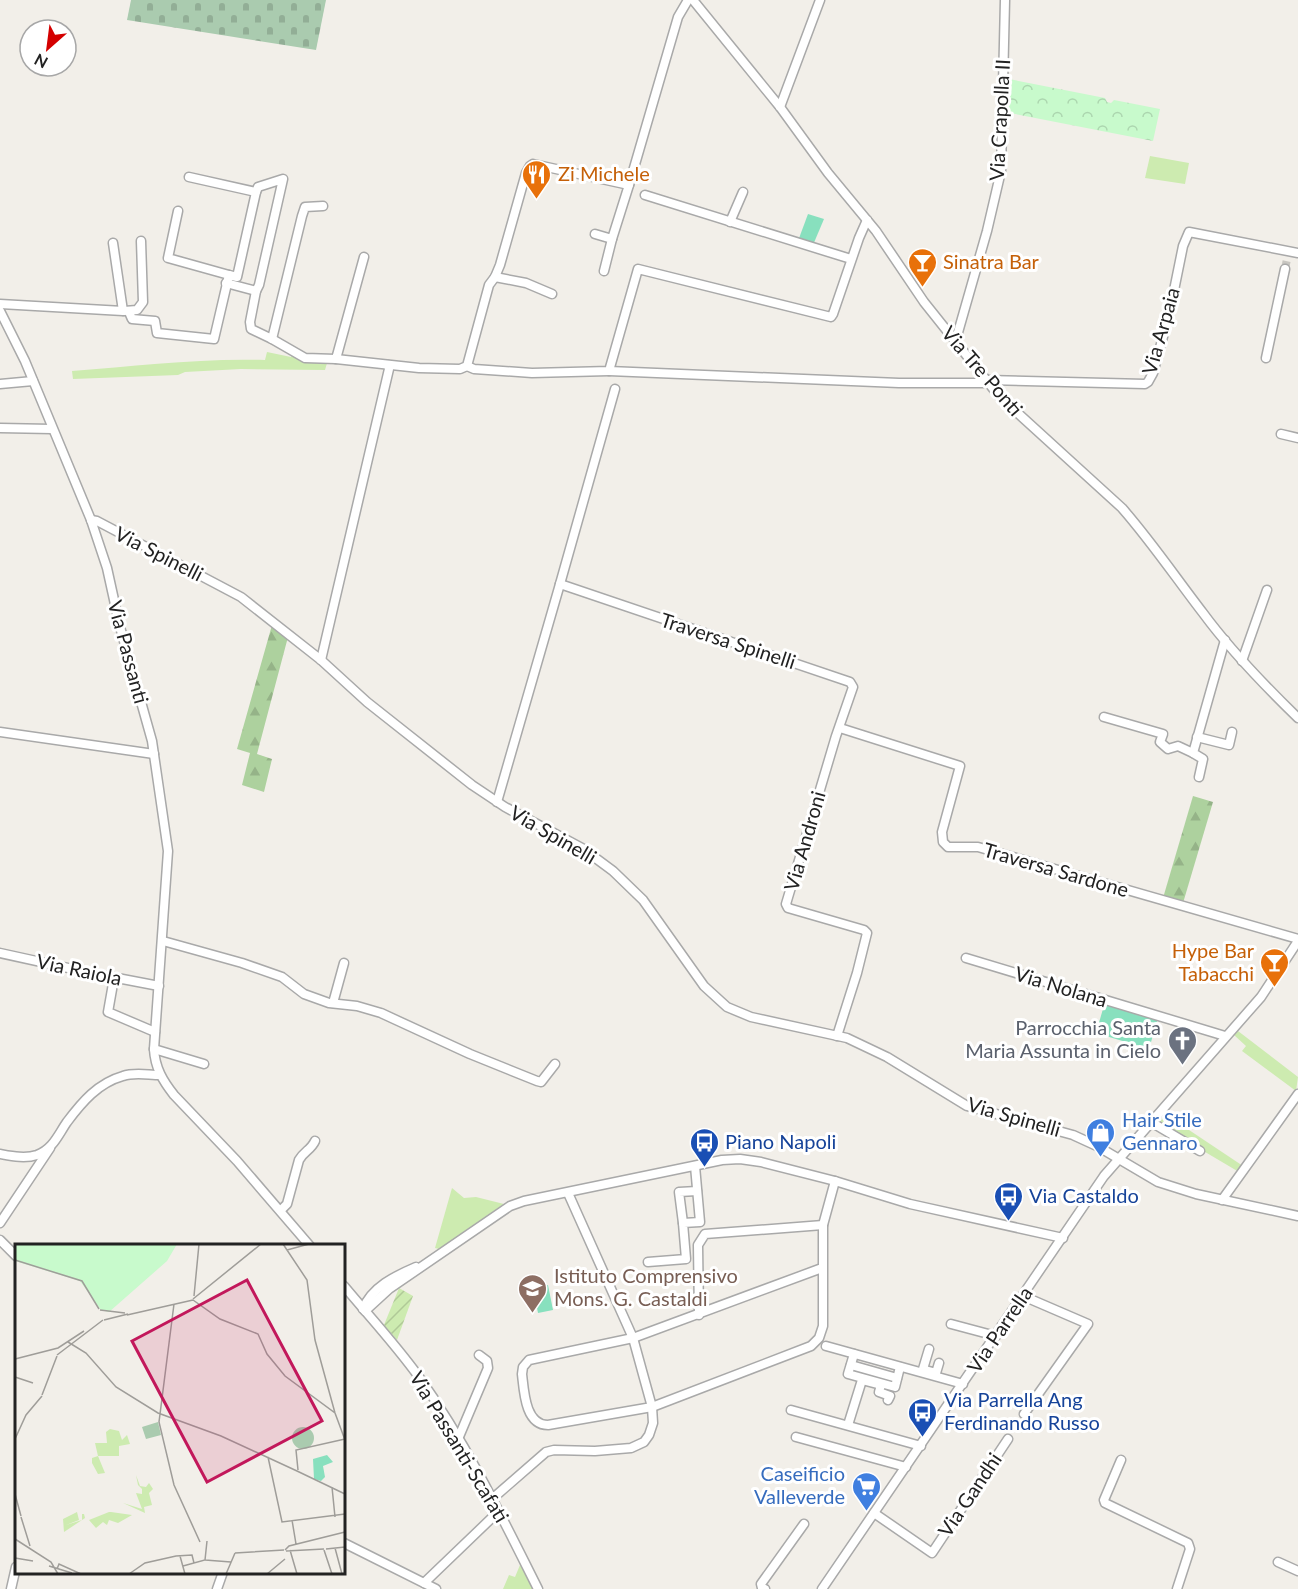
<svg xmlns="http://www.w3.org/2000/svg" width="1298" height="1589" font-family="Lato,sans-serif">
<defs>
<pattern id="forest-firs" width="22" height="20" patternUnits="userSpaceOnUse" patternTransform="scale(1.5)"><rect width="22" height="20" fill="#add19e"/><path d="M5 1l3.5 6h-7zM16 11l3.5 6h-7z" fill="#95b388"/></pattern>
<pattern id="cemetery-stones" width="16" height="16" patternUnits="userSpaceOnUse" patternTransform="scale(1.5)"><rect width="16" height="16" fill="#aacbaf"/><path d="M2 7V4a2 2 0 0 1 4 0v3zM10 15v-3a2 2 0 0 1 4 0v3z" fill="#92ae96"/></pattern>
<pattern id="park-crowns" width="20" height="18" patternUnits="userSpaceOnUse" patternTransform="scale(1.5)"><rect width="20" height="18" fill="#c8facc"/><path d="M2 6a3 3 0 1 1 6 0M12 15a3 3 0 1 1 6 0" fill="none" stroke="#acd6af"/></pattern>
<pattern id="garden-furrows" width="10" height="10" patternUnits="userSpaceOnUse" patternTransform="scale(1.5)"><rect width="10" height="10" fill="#cdebb0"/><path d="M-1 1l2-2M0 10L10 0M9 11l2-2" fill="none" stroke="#b0c997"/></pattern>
</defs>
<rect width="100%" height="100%" fill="#f2efe9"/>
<g fill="#cdebb0">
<path d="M 1150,156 L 1189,163 L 1185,184 L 1145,178 Z"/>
<path d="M 267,352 L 291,357 L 293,353 L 305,362 L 327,363 L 325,370 L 241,369 L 185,372 L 178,375 L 73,379 L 72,371 C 136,366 200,358 265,360 Z"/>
<path d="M 1238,1031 L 1298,1077 L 1296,1091 L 1242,1051 L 1246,1046 L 1234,1035 Z"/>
<path d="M 1163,1115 L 1172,1122 L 1174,1120 L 1243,1166 L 1239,1172 L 1156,1123 Z"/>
<path d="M 452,1188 L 464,1198 L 476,1197 L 504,1204 L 439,1249 L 435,1248 Z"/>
<path d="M 520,1565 L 534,1589 L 503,1589 L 509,1575 L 515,1577 Z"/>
</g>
<g fill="url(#forest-firs)">
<path d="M 272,625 L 288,637 L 257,754 L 272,759 L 264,792 L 242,785 L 250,753 L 237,749 Z"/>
<path d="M 1193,796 L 1213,802 L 1183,903 L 1163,898 Z"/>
</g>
<path fill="url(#cemetery-stones)" d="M 131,0 L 326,0 L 316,50 L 127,20 Z"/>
<path fill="url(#park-crowns)" d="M 1009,79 L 1105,98 L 1107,102 L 1111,103 L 1114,100 L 1160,109 L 1153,141 L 1005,112 L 1006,81 Z"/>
<path fill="url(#garden-furrows)" d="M 399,1288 L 413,1296 L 397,1340 L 384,1325 Z"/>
<g fill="#88e0be">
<path d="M 808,214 L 824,219 L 813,245 L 798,241 Z"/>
<path d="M 1105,1002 L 1158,1018 L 1149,1049 L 1096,1033 Z"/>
<path d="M 548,1285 L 553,1310 L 538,1313 L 533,1288 Z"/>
</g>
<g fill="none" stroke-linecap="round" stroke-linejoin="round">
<path stroke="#c8c6c1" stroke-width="8" stroke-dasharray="8 4" stroke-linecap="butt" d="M 1285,269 L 1287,259"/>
<defs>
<g id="minor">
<path d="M 693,0 L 780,107 L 828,173 L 876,231 L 924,302 L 999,396 L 1122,508 C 1151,541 1176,578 1203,613 C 1231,651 1264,685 1298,718"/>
<path d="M 780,107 L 820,0"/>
<path d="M 189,177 L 256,192 L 237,277 L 229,275"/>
<path d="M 645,195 L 851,259"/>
<path d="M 730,222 L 743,192"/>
<path d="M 595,234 L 612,239 L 629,185"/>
<path d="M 604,271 L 612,239"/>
<path d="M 495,277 L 526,283 L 552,294"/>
<path d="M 226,283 L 256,291 L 259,285 L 283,179 L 258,187 L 256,192"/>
<path d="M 256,291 L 250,322 L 251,329 L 272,339 L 305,358 L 336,359 L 364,257"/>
<path d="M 0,304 L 123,311 L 113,243"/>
<path d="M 0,311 L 25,361 L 91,520 L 107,568 L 120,627 L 152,741 L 168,851 L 154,1049 C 155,1068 163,1081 174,1095 L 237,1161 L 310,1246"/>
<path d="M 124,311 L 137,310 L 143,302 L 141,241"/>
<path d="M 129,312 L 132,319 L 155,321 L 157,333 L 214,339 L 229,275 L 168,258 L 178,211"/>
<path d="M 272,339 L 302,216 L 305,207 L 323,206"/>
<path d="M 955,343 L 987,231 L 1001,171 L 1005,0"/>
<path d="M 1266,358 L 1285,269"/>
<path d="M 336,359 L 419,368 L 460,369 L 467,366 L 489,285 L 495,277 L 500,265 L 526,173 L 530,166 L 533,164 L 629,185 L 678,17 L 688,0"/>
<path d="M 467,366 L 474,369 L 532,373 L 609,371 L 638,269 L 831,317 L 833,314 L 859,238 L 867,220"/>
<path d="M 609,371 L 899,383 L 989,383"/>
<path d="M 986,380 L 1145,384 L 1148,382 L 1153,373 L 1169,315 L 1183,246 L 1189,232 L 1298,253"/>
<path d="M 0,384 L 33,381"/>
<path d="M 0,428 L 52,429"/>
<path d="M 1281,434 L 1298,438"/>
<path d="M 91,520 L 97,521 L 241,597 L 321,660 L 367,702 L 472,785 L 505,807 L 582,848 L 613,871 L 643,900 L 704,986 L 727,1007 L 751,1017 L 847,1038 L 887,1057 L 967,1106 L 1073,1135 L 1097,1146 L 1158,1182 L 1196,1194 L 1298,1216"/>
<path d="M 560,584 L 615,389"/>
<path d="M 321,660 L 389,369 L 388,365"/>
<path d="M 1242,661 L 1267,590"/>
<path d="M 1104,717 L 1163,734 L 1160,742 L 1168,749 L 1178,746 L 1193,753"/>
<path d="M 840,728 L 960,766 L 942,832 L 943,842 L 948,847 L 978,847 L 1298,939"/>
<path d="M 0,732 L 154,754"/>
<path d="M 1197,737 L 1229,745 L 1232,732"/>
<path d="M 1199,777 L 1203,759 L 1193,753 L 1225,640"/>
<path d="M 497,802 L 560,584 L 850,682 L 853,687 L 836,736 L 786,904 L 788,908 L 864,930 L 867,933 L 857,973 L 837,1036"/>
<path d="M 163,941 L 242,963 L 282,977 L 304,994 L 329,1003 L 357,1006 L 381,1013 L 470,1054 L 537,1081 L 541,1082 L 555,1064"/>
<path d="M 0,953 L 91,973 L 159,986"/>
<path d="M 966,958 L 1225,1036"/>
<path d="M 114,978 L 108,1012 L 155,1032"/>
<path d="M 333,1003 L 344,963"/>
<path d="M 154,1049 L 204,1064"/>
<path d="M 1151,1122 L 1200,1151"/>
<path d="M 0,1154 C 11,1156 25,1159 37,1155 C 53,1149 58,1135 67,1122 C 82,1102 98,1083 123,1076 C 134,1072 148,1075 160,1075"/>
<path d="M 1222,1200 L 1298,1094"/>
<path d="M 281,1210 L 287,1204 L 299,1160 C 304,1151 311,1150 315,1141"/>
<path d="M 0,1223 L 50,1148"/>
<path d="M 683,1223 L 679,1192 L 697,1191"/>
<path d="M 0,1240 L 16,1256"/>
<path d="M 648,1262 L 686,1259 L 683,1223 L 700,1222 L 695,1166"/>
<path d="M 822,1268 L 633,1338 L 529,1360 L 523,1367 L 522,1374 C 524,1391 525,1425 548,1425 L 652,1407 L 811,1346 L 819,1338 L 823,1326 L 823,1225 L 835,1181"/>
<path d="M 344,1286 C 369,1316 396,1345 419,1377 C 466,1443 502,1517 538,1589"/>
<path d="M 1023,1296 L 1088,1324 L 1024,1414"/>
<path d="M 363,1309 C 372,1287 395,1276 416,1267"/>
<path d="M 365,1311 L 389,1289 L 510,1206 L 524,1201 L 722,1160 L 740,1159 L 761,1162 L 835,1181 L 910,1204 L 1063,1238"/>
<path d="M 699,1315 L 698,1245 L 705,1234 L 823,1225"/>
<path d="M 951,1324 L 996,1336"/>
<path d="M 826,1346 L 963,1384"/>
<path d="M 854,1354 L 848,1374 L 895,1387 L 900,1367"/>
<path d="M 851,1365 L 897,1378"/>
<path d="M 926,1370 L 923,1369 L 929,1349"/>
<path d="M 929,1371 L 936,1373 L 939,1363"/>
<path d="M 791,1410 L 921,1446"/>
<path d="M 848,1425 L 862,1380 L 881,1385 L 879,1392 L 890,1396 L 888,1400"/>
<path d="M 796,1437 L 906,1467"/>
<path d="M 458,1439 L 488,1368 L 487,1361 L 479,1355"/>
<path d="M 1121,1460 L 1104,1500 L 1105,1503 L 1188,1543 L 1190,1549 L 1177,1589"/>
<path d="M 492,1499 L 546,1452 L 554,1450 L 595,1451 L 631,1448 L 644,1442 L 649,1435 L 653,1423 L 652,1407 L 633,1338 L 568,1193"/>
<path d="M 874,1513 L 932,1553 L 1008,1439"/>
<path d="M 344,1543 L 436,1589"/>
<path d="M 1278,1562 L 1298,1571"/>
<path d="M 424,1583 L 499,1511"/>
<path d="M 11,1589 L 16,1567"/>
<path d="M 217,1589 L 223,1572"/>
<path d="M 765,1589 L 762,1588 L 761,1584 L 804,1524"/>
<path d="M 822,1589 L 1104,1176 L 1261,997 L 1298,941"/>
</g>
</defs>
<use href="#minor" stroke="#a9a9a9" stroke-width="11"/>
<use href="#minor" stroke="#fff" stroke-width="8"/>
</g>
<defs>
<symbol id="restaurant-pin" viewBox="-11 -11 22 30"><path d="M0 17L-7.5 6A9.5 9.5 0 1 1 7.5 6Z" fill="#e8710a" stroke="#fff"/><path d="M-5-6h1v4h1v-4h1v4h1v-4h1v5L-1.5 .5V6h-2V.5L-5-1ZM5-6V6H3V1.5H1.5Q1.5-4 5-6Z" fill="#fff"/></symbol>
<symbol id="bar-pin" viewBox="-11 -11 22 30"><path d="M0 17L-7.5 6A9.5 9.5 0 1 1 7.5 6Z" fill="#e8710a" stroke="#fff"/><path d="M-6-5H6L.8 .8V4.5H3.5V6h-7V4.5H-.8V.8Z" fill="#fff"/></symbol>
<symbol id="church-pin" viewBox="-11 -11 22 30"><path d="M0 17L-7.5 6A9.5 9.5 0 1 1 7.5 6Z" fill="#6b7280" stroke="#fff"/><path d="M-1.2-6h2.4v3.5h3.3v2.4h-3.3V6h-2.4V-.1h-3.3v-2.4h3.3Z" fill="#fff"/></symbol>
<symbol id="shop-pin" viewBox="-11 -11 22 30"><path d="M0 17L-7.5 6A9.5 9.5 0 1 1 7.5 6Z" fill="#3f7fe0" stroke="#fff"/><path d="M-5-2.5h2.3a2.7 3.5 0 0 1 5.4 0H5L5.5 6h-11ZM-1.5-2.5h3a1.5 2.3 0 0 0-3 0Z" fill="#fff"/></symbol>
<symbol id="bus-pin" viewBox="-11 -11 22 30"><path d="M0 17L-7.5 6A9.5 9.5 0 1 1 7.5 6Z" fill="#1a4fb4" stroke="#fff"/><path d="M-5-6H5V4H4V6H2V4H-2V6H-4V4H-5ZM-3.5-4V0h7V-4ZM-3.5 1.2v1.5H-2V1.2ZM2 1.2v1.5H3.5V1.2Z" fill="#fff"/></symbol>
<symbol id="school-pin" viewBox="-11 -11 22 30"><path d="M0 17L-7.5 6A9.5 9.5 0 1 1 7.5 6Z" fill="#8d6e63" stroke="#fff"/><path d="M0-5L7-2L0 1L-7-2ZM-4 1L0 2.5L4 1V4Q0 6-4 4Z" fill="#fff"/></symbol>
<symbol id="supermarket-pin" viewBox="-11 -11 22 30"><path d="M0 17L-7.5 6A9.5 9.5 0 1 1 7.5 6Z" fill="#3f7fe0" stroke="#fff"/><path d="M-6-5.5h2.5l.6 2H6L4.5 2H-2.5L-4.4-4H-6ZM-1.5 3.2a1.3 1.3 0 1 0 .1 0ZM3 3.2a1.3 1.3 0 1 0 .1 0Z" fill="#fff"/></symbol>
</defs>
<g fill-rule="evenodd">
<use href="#restaurant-pin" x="520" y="158" width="33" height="45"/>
<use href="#bar-pin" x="906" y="246" width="33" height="45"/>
<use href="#bar-pin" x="1258" y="946" width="33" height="45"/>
<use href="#church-pin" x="1166" y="1024" width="33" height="45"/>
<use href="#shop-pin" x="1084" y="1116" width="33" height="45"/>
<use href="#bus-pin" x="688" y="1126" width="33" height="45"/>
<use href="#bus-pin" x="992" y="1180" width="33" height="45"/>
<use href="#school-pin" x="516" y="1272" width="33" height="45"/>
<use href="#bus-pin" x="906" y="1396" width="33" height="45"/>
<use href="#supermarket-pin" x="850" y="1470" width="33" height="45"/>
</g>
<g text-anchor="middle" stroke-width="6" stroke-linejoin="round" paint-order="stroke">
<g font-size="20" fill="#222" stroke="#fff">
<text transform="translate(1000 120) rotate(-87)" y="7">Via Crapolla II</text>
<text transform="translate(1161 331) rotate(-74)" y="7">Via Arpaia</text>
<text transform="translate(982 371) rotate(49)" y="7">Via Tre Ponti</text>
<text transform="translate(159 554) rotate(27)" y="7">Via Spinelli</text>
<text transform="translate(728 641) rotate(18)" y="7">Traversa Spinelli</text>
<text transform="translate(128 652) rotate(75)" y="7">Via Passanti</text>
<text transform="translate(553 835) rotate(30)" y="7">Via Spinelli</text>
<text transform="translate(805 841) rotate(-74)" y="7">Via Androni</text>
<text transform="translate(1056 870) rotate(16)" y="7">Traversa Sardone</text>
<text transform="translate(79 970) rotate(12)" y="7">Via Raiola</text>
<text transform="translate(1061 987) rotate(17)" y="7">Via Nolana</text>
<text transform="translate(1014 1117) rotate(16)" y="7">Via Spinelli</text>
<text transform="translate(1000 1330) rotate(-56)" y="7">Via Parrella</text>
<text transform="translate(459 1447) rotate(59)" y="7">Via Passanti-Scafati</text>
<text transform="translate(970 1495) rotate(-56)" y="7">Via Gandhi</text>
</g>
<g font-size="20" fill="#c56008" stroke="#fff" text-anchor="start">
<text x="558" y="181">Zi Michele</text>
<text x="943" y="269">Sinatra Bar</text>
<text x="1254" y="958" text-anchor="end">Hype Bar<tspan x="1254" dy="23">Tabacchi</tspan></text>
</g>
<g font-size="20" fill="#5b616d" stroke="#fff" text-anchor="end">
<text x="1161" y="1035">Parrocchia Santa<tspan x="1161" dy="23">Maria Assunta in Cielo</tspan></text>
</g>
<g font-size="20" fill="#366cbe" stroke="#fff" text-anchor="start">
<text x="1122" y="1127">Hair Stile<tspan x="1122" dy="23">Gennaro</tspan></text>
<text x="845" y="1481" text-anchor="end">Caseificio<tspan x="845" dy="23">Valleverde</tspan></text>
</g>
<g font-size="20" fill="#164399" stroke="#fff" text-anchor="start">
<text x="725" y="1149">Piano Napoli</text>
<text x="1029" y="1203">Via Castaldo</text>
<text x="944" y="1407">Via Parrella Ang<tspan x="944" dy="23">Ferdinando Russo</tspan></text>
</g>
<g font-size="20" fill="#785e54" stroke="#fff" text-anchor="start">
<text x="554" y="1283">Istituto Comprensivo<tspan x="554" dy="23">Mons. G. Castaldi</tspan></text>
</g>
</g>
<g transform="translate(15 1244)">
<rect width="330" height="330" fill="#f2efe9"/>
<path d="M 95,185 L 104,187 L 107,196 L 112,191 L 115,200 L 104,202 L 104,212 L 83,212 L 90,229 L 83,230 L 77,219 L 77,214 L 83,212 L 80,199 L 92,199 L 91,188 ZM 121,231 L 125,242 L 131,243 L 134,239 L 138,245 L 134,249 L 137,261 L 129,263 L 130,269 L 108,259 L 127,265 L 121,249 L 127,250 L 127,245 L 123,241 ZM 62,268 L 64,276 L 51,281 L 67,276 L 67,270 L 69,270 L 70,274 L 49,288 L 48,275 ZM 94,268 L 96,268 L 117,271 L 103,279 L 94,276 L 92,281 L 88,278 L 81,284 L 74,276 Z" fill="#cdebb0"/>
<path d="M 143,178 L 146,191 L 131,195 L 127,183 ZM277 194a11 11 0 1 1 22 0a11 11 0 1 1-22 0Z" fill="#aacbaf"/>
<path d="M 0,0 L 162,0 L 152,17 L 94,68 L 86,66 L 65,37 L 0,17 Z" fill="#c8facc"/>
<path d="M 312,211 L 318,218 L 308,222 L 310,233 L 306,237 L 299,235 L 298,215 Z" fill="#88e0be"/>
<path fill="none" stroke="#9f9d99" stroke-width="1.5" d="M 268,0 L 292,36 L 300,96 L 320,169M 272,6 L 294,0M 0,16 L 67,37 L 84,65M 179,52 L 184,0M 178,55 L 246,0M 178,56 L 205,75 L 243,90 L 252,110 L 270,132 L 320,169 L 330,196M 159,60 L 144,178 L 159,241 L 185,298M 85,66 L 110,69M 112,71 L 178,56M 89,76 L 113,70M 53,98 L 71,109 L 101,143 L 143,169 L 206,192 L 282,227M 42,111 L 88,76M 0,115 L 43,104 L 69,87M 0,133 L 18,139M 27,151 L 42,112M 0,195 L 11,171 L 27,152M 253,213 L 267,278 L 330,270M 283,226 L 281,206 L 330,195M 282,227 L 330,250M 317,243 L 320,273M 0,250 L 6,272M 6,273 L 15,302M 277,276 L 281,300M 0,295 L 36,318 L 43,330M 320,304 L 327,330M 311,305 L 330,303M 270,306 L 274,302 L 330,288M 275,306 L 282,330M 309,306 L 317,330M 271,307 L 309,305M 220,309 L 269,306M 165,312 L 170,330M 0,314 L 18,317M 190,316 L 216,318M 34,322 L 57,329M 168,322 L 190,316 L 192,297M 42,325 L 44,320 L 66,330M 114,330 L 130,319 L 161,312 L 177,311 L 179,319M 211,330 L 220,309M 252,330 L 270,315"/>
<path fill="#c2185b" fill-opacity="0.15" stroke="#c2185b" stroke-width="3" d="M 232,36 L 307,177 L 192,238 L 117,97 Z"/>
<rect width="330" height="330" fill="none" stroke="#222" stroke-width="3"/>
</g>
<g transform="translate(48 48) rotate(208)"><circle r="28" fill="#ffffff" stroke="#a7a7a7" stroke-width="1.5"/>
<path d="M0-4.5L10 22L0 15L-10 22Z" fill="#d40000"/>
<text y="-9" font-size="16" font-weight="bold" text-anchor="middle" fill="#222222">N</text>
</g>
</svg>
